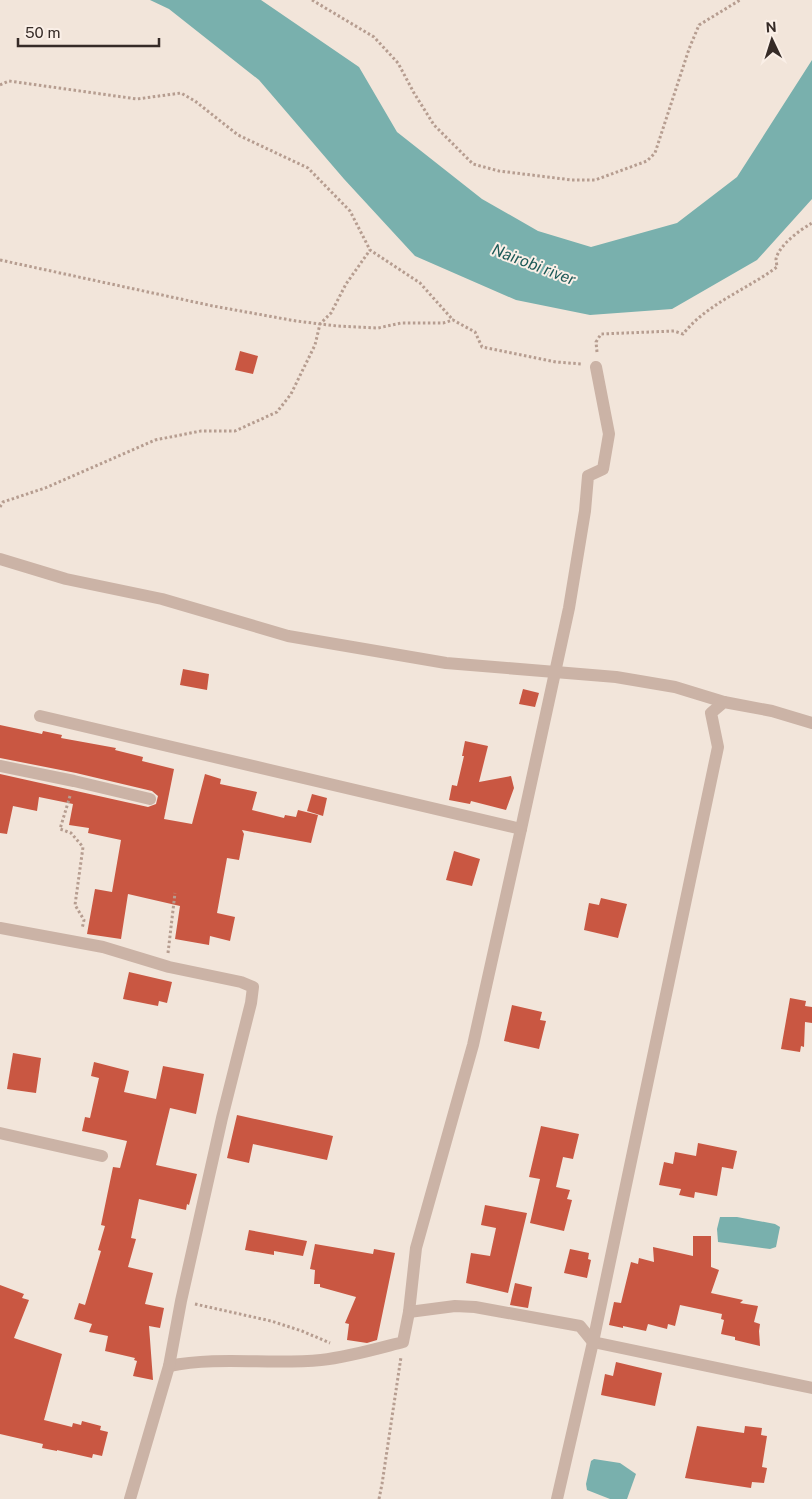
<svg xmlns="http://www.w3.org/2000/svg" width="812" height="1499" font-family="'Public Sans',sans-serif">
<rect width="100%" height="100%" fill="#f2e5da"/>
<g fill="#79b0ad">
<path d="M 150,0 L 261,0 L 359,67 L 397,132 L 482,199 L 538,231 L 591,247 L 677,223 L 737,177 L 812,60 L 812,199 L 757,260 L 672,309 L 590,315 L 516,300 L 415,256 L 344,179 L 259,80 L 169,9 Z"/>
<path d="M 720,1217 L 737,1217 L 775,1224 L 780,1227 L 776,1247 L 770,1249 L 718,1242 L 717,1229 Z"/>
<path d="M 594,1459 L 620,1463 L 636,1474 L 627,1499 L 610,1499 L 587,1490 L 586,1484 L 591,1461 Z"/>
</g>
<g fill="#c95742">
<path d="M 240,351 L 258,356 L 253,374 L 235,370 Z"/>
<path d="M 183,669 L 209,674 L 207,690 L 180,685 Z"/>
<path d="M 523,689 L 539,693 L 535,707 L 519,704 Z"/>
<path d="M 0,725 L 42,734 L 43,731 L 62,735 L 61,738 L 116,748 L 115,750 L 143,757 L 142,761 L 174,769 L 164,819 L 192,824 L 205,774 L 221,779 L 220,784 L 257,792 L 252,810 L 284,818 L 285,815 L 296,817 L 298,810 L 318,815 L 311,843 L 242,830 L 244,834 L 239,860 L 227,858 L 217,913 L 235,917 L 230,941 L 210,936 L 209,945 L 175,939 L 180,906 L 128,894 L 121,939 L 87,934 L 95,889 L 112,892 L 121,840 L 88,833 L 89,828 L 69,825 L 73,804 L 39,797 L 37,811 L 13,806 L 7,834 L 0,833 L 0,774 L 148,807 L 156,804 L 158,796 L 152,791 L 76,773 L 0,758 Z"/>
<path d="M 465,741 L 488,746 L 479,782 L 511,776 L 514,788 L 506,810 L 471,801 L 470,804 L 449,800 L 452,785 L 457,786 L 464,756 L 462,756 Z"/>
<path d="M 312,794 L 327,798 L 323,816 L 307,811 Z"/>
<path d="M 454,851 L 480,859 L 472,886 L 446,880 Z"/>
<path d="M 601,898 L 627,904 L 618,938 L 584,930 L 589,903 L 599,905 Z"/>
<path d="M 129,972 L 172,982 L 167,1003 L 159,1001 L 158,1006 L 123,999 Z"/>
<path d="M 790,998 L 806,1001 L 805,1006 L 812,1007 L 812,1023 L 805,1022 L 804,1047 L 801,1046 L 800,1052 L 781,1049 Z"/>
<path d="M 512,1005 L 542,1012 L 540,1020 L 546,1021 L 539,1049 L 504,1041 Z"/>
<path d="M 13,1053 L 41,1058 L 36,1093 L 7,1089 Z"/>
<path d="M 94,1062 L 129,1071 L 124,1092 L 156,1099 L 163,1066 L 204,1074 L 196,1114 L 170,1108 L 156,1165 L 197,1174 L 189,1205 L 187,1204 L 186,1210 L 139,1199 L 131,1238 L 136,1239 L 128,1267 L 153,1273 L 145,1304 L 164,1308 L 160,1328 L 149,1326 L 153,1380 L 133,1376 L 137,1361 L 134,1360 L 135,1358 L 105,1351 L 108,1336 L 89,1332 L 92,1324 L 74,1319 L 79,1303 L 85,1305 L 101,1251 L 98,1250 L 105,1226 L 101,1225 L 113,1167 L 120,1168 L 127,1141 L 82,1131 L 85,1117 L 90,1118 L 99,1078 L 91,1076 Z"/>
<path d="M 237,1115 L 333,1136 L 327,1160 L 253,1144 L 249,1163 L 227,1158 Z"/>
<path d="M 541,1126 L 579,1134 L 573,1159 L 563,1157 L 556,1187 L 570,1190 L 567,1199 L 572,1200 L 564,1231 L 530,1223 L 540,1179 L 529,1177 Z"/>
<path d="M 698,1143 L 737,1151 L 733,1169 L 722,1167 L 717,1196 L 695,1192 L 694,1198 L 679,1195 L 681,1189 L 659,1185 L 664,1162 L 673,1164 L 675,1152 L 696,1156 Z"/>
<path d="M 485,1205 L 527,1213 L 508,1293 L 466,1283 L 471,1253 L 490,1256 L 496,1228 L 481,1225 Z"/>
<path d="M 249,1230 L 307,1241 L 303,1256 L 274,1251 L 274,1255 L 245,1250 Z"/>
<path d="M 693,1236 L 711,1236 L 711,1267 L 719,1270 L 711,1293 L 743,1300 L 740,1303 L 758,1306 L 754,1322 L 760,1324 L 759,1331 L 760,1346 L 735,1340 L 735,1337 L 721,1334 L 724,1320 L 721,1319 L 722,1314 L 680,1305 L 675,1326 L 668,1324 L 667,1329 L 648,1324 L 646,1331 L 623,1326 L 623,1328 L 609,1325 L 614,1302 L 621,1303 L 631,1262 L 638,1264 L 639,1258 L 654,1262 L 653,1247 L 693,1256 Z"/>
<path d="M 315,1244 L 373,1254 L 374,1249 L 395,1253 L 377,1340 L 367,1343 L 347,1340 L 349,1324 L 345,1323 L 356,1297 L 320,1287 L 320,1284 L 314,1284 L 315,1270 L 310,1269 Z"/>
<path d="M 570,1249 L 589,1253 L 588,1259 L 591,1260 L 587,1278 L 564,1273 Z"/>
<path d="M 515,1283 L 532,1287 L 528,1308 L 510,1305 Z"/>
<path d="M 0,1285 L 24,1294 L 22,1298 L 29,1300 L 14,1338 L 62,1354 L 44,1420 L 72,1427 L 73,1423 L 81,1425 L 82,1421 L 101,1426 L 100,1430 L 108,1432 L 102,1456 L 93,1454 L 92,1458 L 57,1450 L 57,1451 L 42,1448 L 43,1444 L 0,1434 Z"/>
<path d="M 616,1362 L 662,1373 L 655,1406 L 601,1395 L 605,1374 L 613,1376 Z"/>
<path d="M 697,1426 L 744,1433 L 745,1426 L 762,1428 L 761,1435 L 767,1436 L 762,1467 L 767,1468 L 764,1483 L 752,1482 L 751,1488 L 685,1478 Z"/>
</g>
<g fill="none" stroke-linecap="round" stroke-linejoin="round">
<g stroke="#b69d90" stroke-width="3" stroke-dasharray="2.5 2.5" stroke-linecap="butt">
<path d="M 312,0 L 374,37 L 398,63 L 414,93 L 434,125 L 473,164 L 499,171 L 572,180 L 595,180 L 647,161 L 655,153 L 689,49 L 699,25 L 740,0"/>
<path d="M 0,85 L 9,81 L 137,99 L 181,93 L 195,101 L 238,135 L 308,168 L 350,211 L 370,250 L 420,283 L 453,320"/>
<path d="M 0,260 L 213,306 L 296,321 L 337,326 L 378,328 L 401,323 L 443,323 L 453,320 L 475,332 L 482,347 L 556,362 L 582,364"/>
<path d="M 597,352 L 596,342 L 601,334 L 674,331 L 683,334 C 708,303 746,290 777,267 C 777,265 776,262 776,259 C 779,245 800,230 812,223"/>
<path d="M 0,507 L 3,502 L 45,488 L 155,440 L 201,431 L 235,431 L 277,412 L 291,394 L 315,345 L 320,324 L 331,313 L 346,284 L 370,250"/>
<path d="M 70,796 L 60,829 L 71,833 L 83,847 L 75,905 L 84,920 L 82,929"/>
<path d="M 168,953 L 175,893"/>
<path d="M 195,1304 L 271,1321 L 302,1331 L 330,1343"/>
<path d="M 379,1499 L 382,1484 L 401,1357"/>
</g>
<g stroke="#cbb3a6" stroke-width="12">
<path d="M 0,559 L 66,579 L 162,599 L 288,636 L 446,663 L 616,677 L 675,687 L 724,702"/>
<path d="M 40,716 L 521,829 L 473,1045 L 416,1248 L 409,1312 L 403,1342 C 376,1349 349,1357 321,1360 C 271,1365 219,1356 169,1366"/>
<path d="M 0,766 L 74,781 L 150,799"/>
<path d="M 521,829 L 569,608 L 585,511 L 588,476 L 603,469 L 609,434 L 596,367"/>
<path d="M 0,928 L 103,947 L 169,967 L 241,982 L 253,987 L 251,1003 L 222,1118 L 181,1301 L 169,1366 L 130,1499"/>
<path d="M 0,1133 L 102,1156"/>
<path d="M 409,1312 L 455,1306 L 475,1307 L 580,1326 L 593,1342 L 812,1388"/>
<path d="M 557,1499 L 593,1342 L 718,747 L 711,713 L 724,702 L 772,711 L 812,723"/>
</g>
</g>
<g text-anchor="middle" stroke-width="4" stroke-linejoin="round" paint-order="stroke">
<g font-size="16" font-style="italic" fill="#1c5957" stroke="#faefe7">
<text transform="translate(534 264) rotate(21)" y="6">Nairobi river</text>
</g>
</g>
<g transform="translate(772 40) rotate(356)" stroke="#faefe7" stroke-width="4" paint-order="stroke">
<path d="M0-4L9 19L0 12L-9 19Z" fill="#362b27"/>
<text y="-8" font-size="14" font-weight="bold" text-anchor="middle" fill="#362b27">N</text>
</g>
<path d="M18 38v8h141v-8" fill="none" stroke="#362b27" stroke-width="2.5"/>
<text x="25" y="38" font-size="15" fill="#362b27" stroke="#faefe7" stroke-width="4" paint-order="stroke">50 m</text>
</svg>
